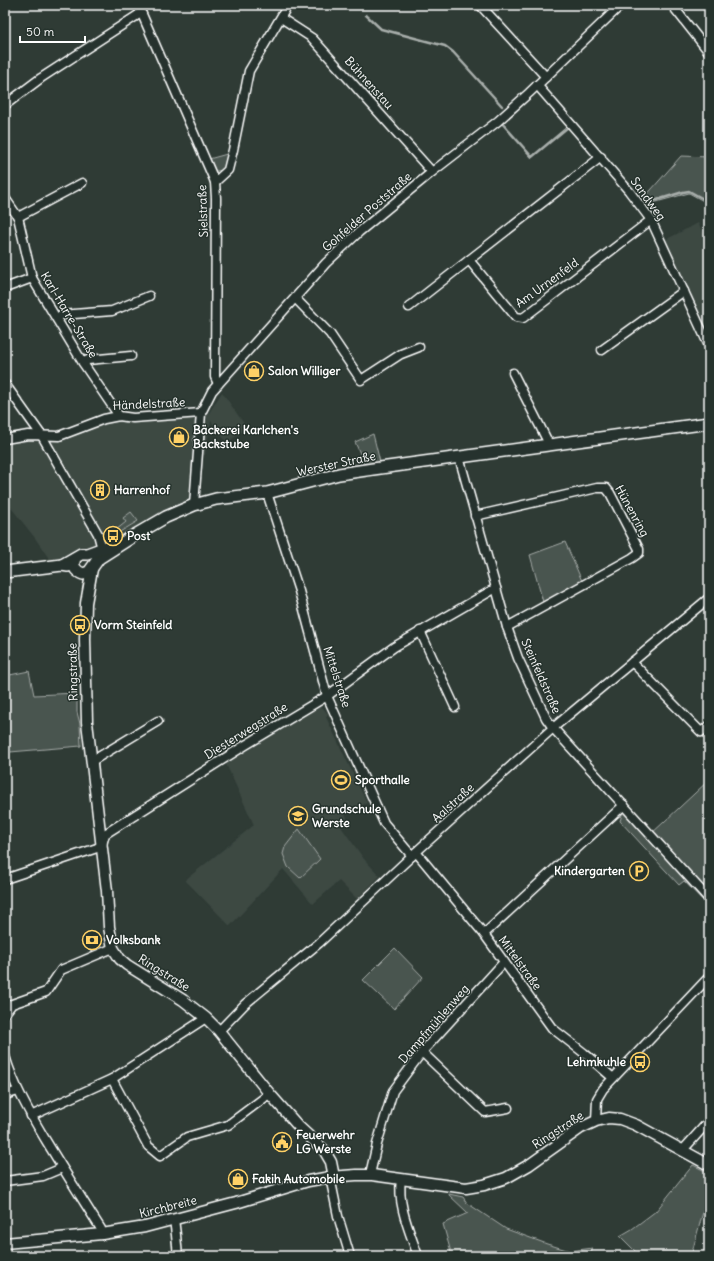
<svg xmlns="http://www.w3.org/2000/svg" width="714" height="1261" font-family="Delius,sans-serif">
<rect width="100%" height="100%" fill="#2f3b35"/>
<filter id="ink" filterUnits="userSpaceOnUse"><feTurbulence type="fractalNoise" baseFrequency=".025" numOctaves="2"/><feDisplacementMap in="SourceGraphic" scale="8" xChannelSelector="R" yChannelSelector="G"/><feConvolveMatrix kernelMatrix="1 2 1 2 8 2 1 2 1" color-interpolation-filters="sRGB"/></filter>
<g filter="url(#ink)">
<g fill="#3c4842">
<path d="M 698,223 L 709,243 L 709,342 L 663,241 Z"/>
<path d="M 222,392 L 247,428 L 227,443 L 211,421 L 205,455 L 197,455 L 193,503 L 109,545 L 54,566 L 35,538 L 5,500 L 5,443 L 28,439 L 50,440 L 71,432 L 119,419 L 189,414 L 207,416 Z"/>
<path d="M 319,707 L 323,708 L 328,714 L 326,717 L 367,803 L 345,813 L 348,820 L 339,824 L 364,859 L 380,876 L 357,899 L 339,881 L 313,904 L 283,869 L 230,926 L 185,880 L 254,825 L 226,764 L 316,708 Z"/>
</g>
<g fill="#4a544f" stroke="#a4aaa7">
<path d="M 227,154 L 226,164 L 223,170 L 217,171 L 214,171 L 209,159 Z"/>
<path d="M 681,156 L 709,157 L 709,204 L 689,193 L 649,204 L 644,198 Z"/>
<path d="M 373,434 L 380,462 L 365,465 L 355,442 Z"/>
<path d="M 131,512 L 138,521 L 118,533 L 116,530 L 126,522 L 123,518 Z"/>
<path d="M 565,542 L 582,581 L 543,602 L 530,555 Z"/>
<path d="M 29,671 L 34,695 L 77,693 L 77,712 L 80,724 L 81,746 L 10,752 L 5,740 L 5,676 Z"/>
<path d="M 709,780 L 709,907 L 684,881 L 679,885 L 620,821 L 624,808 L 650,835 Z"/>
<path d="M 299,829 L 320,859 L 300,878 L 288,867 L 283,854 L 285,847 Z"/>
<path d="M 395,948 L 423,977 L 394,1009 L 363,980 Z"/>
<path d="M 693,1165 L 709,1173 L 709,1190 L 691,1256 L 640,1256 L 620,1236 L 632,1229 L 656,1211 Z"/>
<path d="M 449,1194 L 463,1197 L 467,1203 L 506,1229 L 547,1244 L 570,1251 L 593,1248 L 590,1256 L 452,1256 L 443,1224 L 468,1213 L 449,1195 Z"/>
</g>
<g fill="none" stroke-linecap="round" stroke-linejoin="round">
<g stroke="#a9afac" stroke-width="2.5">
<path d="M 366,15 L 381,29 L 445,46 L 453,52 L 502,106"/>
<path d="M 501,122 L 532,157 L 568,127"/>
<path d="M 647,203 L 683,192 L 689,191 L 709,202"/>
</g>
<defs>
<g id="minor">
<path d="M 138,5 L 215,182 L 216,198 L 215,377 L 218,384"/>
<path d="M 480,5 L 546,77"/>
<path d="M 672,5 L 709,52"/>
<path d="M 281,18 L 312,38 L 432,172"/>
<path d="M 537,85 L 629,191 L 651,220 L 709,346"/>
<path d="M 5,105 L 41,78 L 141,13"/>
<path d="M 601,157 L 469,260 L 516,317 L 523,318 L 651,220"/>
<path d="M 215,182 L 228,170 L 233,150 L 249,71 L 288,5"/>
<path d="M 5,198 L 18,217 L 32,278 L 83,363 L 119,416"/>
<path d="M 18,217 L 82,183"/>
<path d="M 5,288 L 32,278"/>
<path d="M 295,298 L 330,334 L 361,380 L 401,354 L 419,347"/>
<path d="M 409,307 L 469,260"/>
<path d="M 57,319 L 61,315 L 112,311 L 149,296"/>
<path d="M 602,350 L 684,291"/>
<path d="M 83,363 L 88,360 L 131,356"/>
<path d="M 513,373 L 549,444"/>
<path d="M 5,384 L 42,436 L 98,534 L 102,549"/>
<path d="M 5,439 L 28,435 L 59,436 L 104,419 L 119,416 L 133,418 L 201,413"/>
<path d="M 459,457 L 507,627 L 518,658 L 546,718 L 553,728 L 709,899"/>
<path d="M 267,493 L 299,591 L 327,696 L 384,823 L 412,856"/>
<path d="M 194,505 L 201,413 L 212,391 L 326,263 L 359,232 L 432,172 L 498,121 L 529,93 L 621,5"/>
<path d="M 475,516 L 597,488 L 606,488 L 610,493 L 639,549 L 639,553 L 632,558 L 507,627"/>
<path d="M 420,631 L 455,707"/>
<path d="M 632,662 L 701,732 L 709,726"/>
<path d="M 92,761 L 158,721"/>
<path d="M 416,852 L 484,934 L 552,1028 L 584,1053 L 613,1078"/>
<path d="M 5,879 L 97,848 L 102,845 L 105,834 L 244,746 L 327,696 L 394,647 L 496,588"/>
<path d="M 484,934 L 624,805"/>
<path d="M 5,1013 L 12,1004 L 46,992 L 61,970 L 113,948"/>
<path d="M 219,1031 L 245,1004 L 319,943 L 416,852 L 553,728 L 709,598"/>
<path d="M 422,1052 L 485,1112 L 508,1108"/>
<path d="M 5,1056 C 14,1086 29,1112 45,1139 C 63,1169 82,1199 101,1229 L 102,1234"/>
<path d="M 112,1079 L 148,1146 L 160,1156 L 187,1137 L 228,1125 L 264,1098 L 269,1093"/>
<path d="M 5,1095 L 18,1091"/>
<path d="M 31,1116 L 112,1079 L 206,1018"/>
<path d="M 596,1121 L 597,1099 L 603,1089 L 709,977"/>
<path d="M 682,1151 L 709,1121"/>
<path d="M 372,1175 L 371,1170 L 377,1144 L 393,1091 L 422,1052 L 504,962"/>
<path d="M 330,1177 L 338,1216 L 350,1256"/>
<path d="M 401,1179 C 397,1205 410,1232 418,1256"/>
<path d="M 5,1181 L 43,1176 L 62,1168"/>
<path d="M 174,1219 L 176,1235 L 178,1256"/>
</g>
<g id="tertiary">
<path d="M 92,569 L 86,603 L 85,639 L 87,722 L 107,891 L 109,927 L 113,948 L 120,959 L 127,965 L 183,1000 L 206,1018 L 219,1031 L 269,1093 L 299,1127 L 324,1150 L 331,1162 L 334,1177"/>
<path d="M 5,1243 L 102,1234 L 145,1227 L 236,1203 L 308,1181 L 330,1177 L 356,1175 L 372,1175 L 466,1188 L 484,1185 L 506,1178 L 529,1165 L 581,1128 L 596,1121 L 609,1118 L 620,1119 L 636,1125 L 709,1165"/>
</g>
<g id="secondary">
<path d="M 75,558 C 72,566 75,571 83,574 L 89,572 L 99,558 L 135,535 L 166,517 L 194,505 L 216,499 L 267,493 L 339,474 L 373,469 L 709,423"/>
<path d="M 62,565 L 81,554 L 87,554 L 109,546"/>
<path d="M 5,572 L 62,565 L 68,566"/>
</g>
</defs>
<use href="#minor" stroke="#fff" stroke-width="11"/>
<use href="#tertiary" stroke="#fff" stroke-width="13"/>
<use href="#secondary" stroke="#fff" stroke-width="14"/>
<use href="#minor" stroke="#26332d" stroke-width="8"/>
<use href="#tertiary" stroke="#26332d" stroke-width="10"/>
<use href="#secondary" stroke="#26332d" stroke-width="11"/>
</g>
</g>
<defs>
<symbol id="shop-ring" viewBox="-11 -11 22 22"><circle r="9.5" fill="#26332d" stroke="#ffd166" stroke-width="1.5"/><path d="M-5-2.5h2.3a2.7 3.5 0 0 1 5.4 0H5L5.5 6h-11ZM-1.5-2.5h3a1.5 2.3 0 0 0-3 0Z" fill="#ffd166"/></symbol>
<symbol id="building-ring" viewBox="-11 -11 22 22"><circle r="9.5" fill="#26332d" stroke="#ffd166" stroke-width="1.5"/><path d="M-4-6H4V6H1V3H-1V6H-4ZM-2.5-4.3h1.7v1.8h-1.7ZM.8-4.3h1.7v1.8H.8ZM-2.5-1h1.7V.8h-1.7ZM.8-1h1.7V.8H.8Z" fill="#ffd166"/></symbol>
<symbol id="bus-ring" viewBox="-11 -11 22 22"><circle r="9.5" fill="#26332d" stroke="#ffd166" stroke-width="1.5"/><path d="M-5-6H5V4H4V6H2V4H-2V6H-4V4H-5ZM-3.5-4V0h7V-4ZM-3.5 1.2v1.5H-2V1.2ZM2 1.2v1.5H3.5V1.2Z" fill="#ffd166"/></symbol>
<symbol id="stadium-ring" viewBox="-11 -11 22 22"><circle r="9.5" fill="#26332d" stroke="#ffd166" stroke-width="1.5"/><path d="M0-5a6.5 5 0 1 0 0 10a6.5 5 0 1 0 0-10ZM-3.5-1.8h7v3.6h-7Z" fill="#ffd166"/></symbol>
<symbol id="school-ring" viewBox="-11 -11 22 22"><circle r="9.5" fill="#26332d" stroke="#ffd166" stroke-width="1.5"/><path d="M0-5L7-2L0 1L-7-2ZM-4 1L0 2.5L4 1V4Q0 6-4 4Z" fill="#ffd166"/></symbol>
<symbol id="parking-ring" viewBox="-11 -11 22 22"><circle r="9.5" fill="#26332d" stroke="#ffd166" stroke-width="1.5"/><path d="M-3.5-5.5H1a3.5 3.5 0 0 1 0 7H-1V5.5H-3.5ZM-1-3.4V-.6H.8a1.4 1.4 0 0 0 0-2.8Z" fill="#ffd166"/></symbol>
<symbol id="bank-ring" viewBox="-11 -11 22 22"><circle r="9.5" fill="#26332d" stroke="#ffd166" stroke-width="1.5"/><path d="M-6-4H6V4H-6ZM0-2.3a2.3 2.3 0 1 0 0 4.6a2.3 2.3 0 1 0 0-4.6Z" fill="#ffd166"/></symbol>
<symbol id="civic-ring" viewBox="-11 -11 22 22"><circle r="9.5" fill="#26332d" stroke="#ffd166" stroke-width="1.5"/><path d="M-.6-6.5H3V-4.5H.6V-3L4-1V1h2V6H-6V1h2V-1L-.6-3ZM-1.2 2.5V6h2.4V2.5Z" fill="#ffd166"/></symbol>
</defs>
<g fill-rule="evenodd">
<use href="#shop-ring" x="243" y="360" width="22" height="22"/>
<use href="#shop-ring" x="168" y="426" width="22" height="22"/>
<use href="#building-ring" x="89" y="479" width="22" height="22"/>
<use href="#bus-ring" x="102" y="525" width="22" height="22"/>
<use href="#bus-ring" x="69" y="614" width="22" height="22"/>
<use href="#stadium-ring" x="330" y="769" width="22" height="22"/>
<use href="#school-ring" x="287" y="805" width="22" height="22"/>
<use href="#parking-ring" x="628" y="860" width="22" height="22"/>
<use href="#bank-ring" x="81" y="929" width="22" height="22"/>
<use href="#bus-ring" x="629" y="1051" width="22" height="22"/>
<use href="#civic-ring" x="271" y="1131" width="22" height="22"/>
<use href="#shop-ring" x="227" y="1168" width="22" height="22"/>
</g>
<g text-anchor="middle" stroke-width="3" stroke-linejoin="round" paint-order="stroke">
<g font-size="12" fill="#fff" stroke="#26332d">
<text transform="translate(369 83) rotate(48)" y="4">Bühnenstau</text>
<text transform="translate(648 199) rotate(54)" y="4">Sandweg</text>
<text transform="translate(203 211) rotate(-92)" y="4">Sielstraße</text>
<text transform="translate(367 212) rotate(-41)" y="4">Gohfelder Poststraße</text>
<text transform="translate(547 283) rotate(-36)" y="4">Am Urnenfeld</text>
<text transform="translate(69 315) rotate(59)" y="4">Karl-Harre-Straße</text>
<text transform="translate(149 404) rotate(-3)" y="4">Händelstraße</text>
<text transform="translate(336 464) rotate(-12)" y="4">Werster Straße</text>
<text transform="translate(632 511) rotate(61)" y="4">Hünenring</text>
<text transform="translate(73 672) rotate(-91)" y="4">Ringstraße</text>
<text transform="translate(541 676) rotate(66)" y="4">Steinfeldstraße</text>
<text transform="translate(337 677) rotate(72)" y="4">Mittelstraße</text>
<text transform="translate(246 731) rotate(-32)" y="4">Diesterwegstraße</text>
<text transform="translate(453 803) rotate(-42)" y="4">Aalstraße</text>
<text transform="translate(520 963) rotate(54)" y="4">Mittelstraße</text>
<text transform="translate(164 973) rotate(32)" y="4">Ringstraße</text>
<text transform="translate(434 1024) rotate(-49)" y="4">Dampfmühlenweg</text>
<text transform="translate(558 1130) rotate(-33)" y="4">Ringstraße</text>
<text transform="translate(168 1207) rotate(-14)" y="4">Kirchbreite</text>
</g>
<g font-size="12" font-weight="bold" fill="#fff" stroke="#26332d" text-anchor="start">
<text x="268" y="375">Salon Williger</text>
<text x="193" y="434">Bäckerei Karlchen's<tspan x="193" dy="14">Backstube</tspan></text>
<text x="114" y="494">Harrenhof</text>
<text x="127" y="540">Post</text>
<text x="94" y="629">Vorm Steinfeld</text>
<text x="355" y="784">Sporthalle</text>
<text x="312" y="813">Grundschule<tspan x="312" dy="14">Werste</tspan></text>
<text x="625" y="875" text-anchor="end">Kindergarten</text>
<text x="106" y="944">Volksbank</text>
<text x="626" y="1066" text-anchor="end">Lehmkuhle</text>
<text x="296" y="1139">Feuerwehr<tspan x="296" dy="14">LG Werste</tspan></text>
<text x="252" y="1183">Fakih Automobile</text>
</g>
</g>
<rect width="714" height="1261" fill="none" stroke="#26332d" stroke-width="20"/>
<rect x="10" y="10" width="694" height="1241" fill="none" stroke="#fff" stroke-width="1.5" filter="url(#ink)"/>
<path d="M20 36v6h65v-6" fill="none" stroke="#ffffff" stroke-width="2"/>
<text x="26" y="36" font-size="12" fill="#ffffff" stroke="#26332d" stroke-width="3" paint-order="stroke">50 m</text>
</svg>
